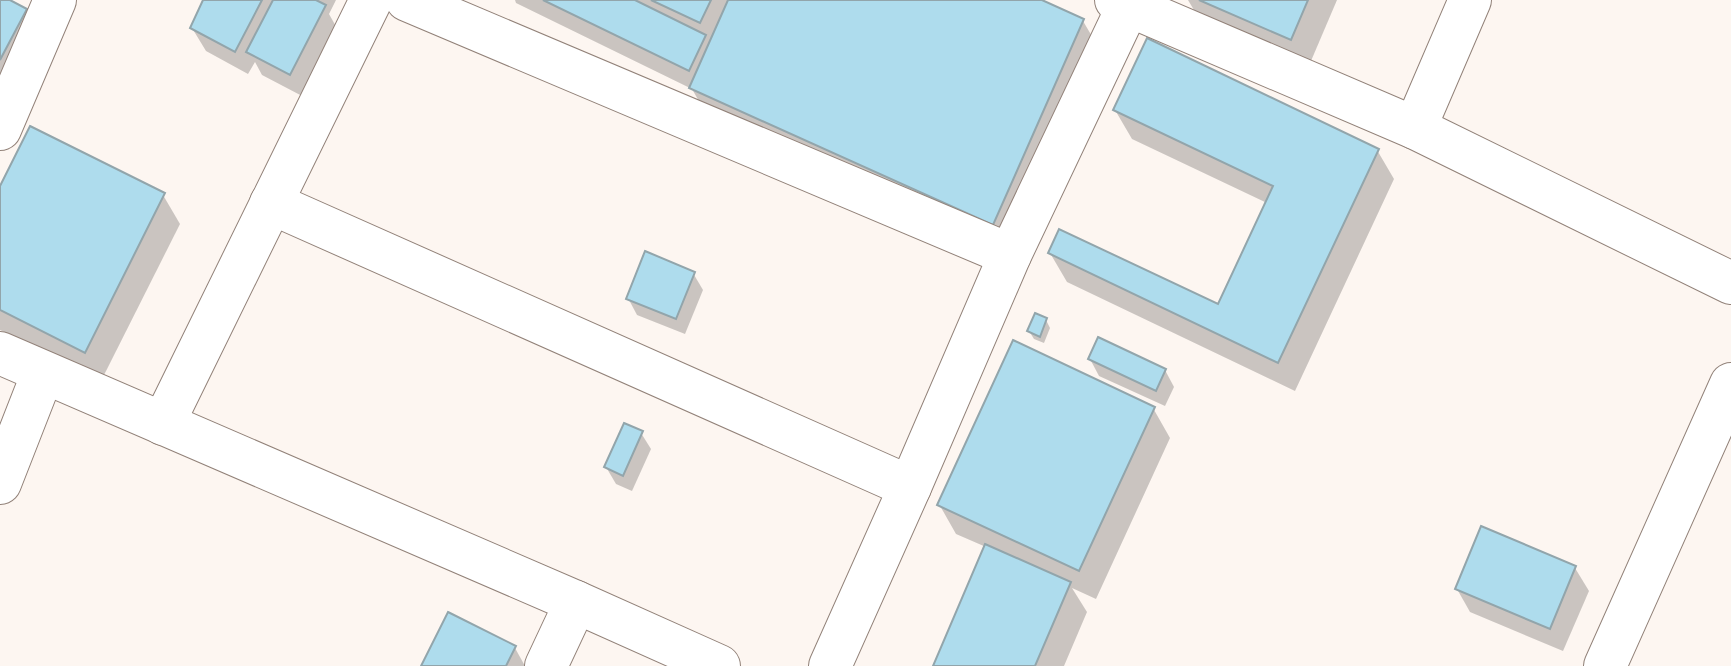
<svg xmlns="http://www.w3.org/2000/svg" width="1731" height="666" font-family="Poppins,sans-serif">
<rect width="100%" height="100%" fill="#fdf6f1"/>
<g fill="#0003">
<path d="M 0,0 L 6,0 L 26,11 L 35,27 L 0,78 Z"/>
<path d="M 206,0 L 336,0 L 329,14 L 338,30 L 304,97 L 262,75 L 255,62 L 248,74 L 206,51 L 192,28 Z"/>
<path d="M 515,0 L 1037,0 L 1083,21 L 1100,50 L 1009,253 L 708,117 L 692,89 L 516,3 Z"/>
<path d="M 1188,0 L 1337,0 L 1308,68 L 1201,22 Z"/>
<path d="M 1115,110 L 1377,150 L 1394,179 L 1295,391 L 1067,282 L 1050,253 L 1219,306 L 1267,203 L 1132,139 Z"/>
<path d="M 0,191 L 163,195 L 180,224 L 101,381 L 0,330 Z"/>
<path d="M 693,273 L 703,290 L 685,334 L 637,315 L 628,298 Z"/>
<path d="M 1046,320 L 1050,328 L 1044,343 L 1034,339 L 1029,331 Z"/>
<path d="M 1090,359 L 1165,370 L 1174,387 L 1165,406 L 1099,376 Z"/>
<path d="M 1153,408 L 1170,438 L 1096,599 L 1072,588 L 1087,612 L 1064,666 L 935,666 L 986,547 L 956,534 L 939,504 Z"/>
<path d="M 641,433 L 651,449 L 632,491 L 616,484 L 606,467 Z"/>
<path d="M 1575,568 L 1589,591 L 1563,651 L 1470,612 L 1457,589 Z"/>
<path d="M 515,648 L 525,666 L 423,666 Z"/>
</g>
<g fill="#aedced" stroke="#92a5ab" stroke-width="2">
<path d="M 0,0 L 10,0 L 27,9 L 0,60 Z"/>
<path d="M 203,0 L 262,0 L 235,52 L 190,28 Z"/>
<path d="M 273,0 L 316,0 L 326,5 L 290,75 L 246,52 Z"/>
<path d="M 543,0 L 635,0 L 706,35 L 689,71 Z"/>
<path d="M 651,0 L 711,0 L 700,23 Z"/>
<path d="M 728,0 L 1042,0 L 1084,19 L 993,225 L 689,88 Z"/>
<path d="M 1199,0 L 1308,0 L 1291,40 Z"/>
<path d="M 1147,38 L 1379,149 L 1278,363 L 1048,253 L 1059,229 L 1218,304 L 1273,186 L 1113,110 Z"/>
<path d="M 30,126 L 165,193 L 85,353 L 0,310 L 0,186 Z"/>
<path d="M 645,251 L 695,272 L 676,319 L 626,299 Z"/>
<path d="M 1035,313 L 1047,318 L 1040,337 L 1027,331 Z"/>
<path d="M 1098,337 L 1166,369 L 1156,391 L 1088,359 Z"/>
<path d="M 1013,340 L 1155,407 L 1079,571 L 937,505 Z"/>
<path d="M 624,423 L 643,431 L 623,476 L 604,467 Z"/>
<path d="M 1481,526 L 1576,566 L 1550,629 L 1455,589 Z"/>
<path d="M 985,544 L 1071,582 L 1035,666 L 933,666 Z"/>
<path d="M 448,612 L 516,646 L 506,666 L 421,666 Z"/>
</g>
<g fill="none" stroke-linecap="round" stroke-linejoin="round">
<defs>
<g id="minor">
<path d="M 407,0 L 1010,255"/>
<path d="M 1116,0 L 1415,128 L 1731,283"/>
<path d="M 1415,128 L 1470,0"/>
<path d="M 0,129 L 55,0"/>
<path d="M 271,203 L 910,487"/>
<path d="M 0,353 L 576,602 L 719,666"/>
<path d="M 163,424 L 371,0"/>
<path d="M 0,483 L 43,373"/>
<path d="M 546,666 L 576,602"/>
<path d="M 830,666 L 910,487 L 1010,255 L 1131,0"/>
<path d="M 1605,666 L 1731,384"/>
</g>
</defs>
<use href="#minor" stroke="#928279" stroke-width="44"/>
<use href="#minor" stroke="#fff" stroke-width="42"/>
</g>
</svg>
